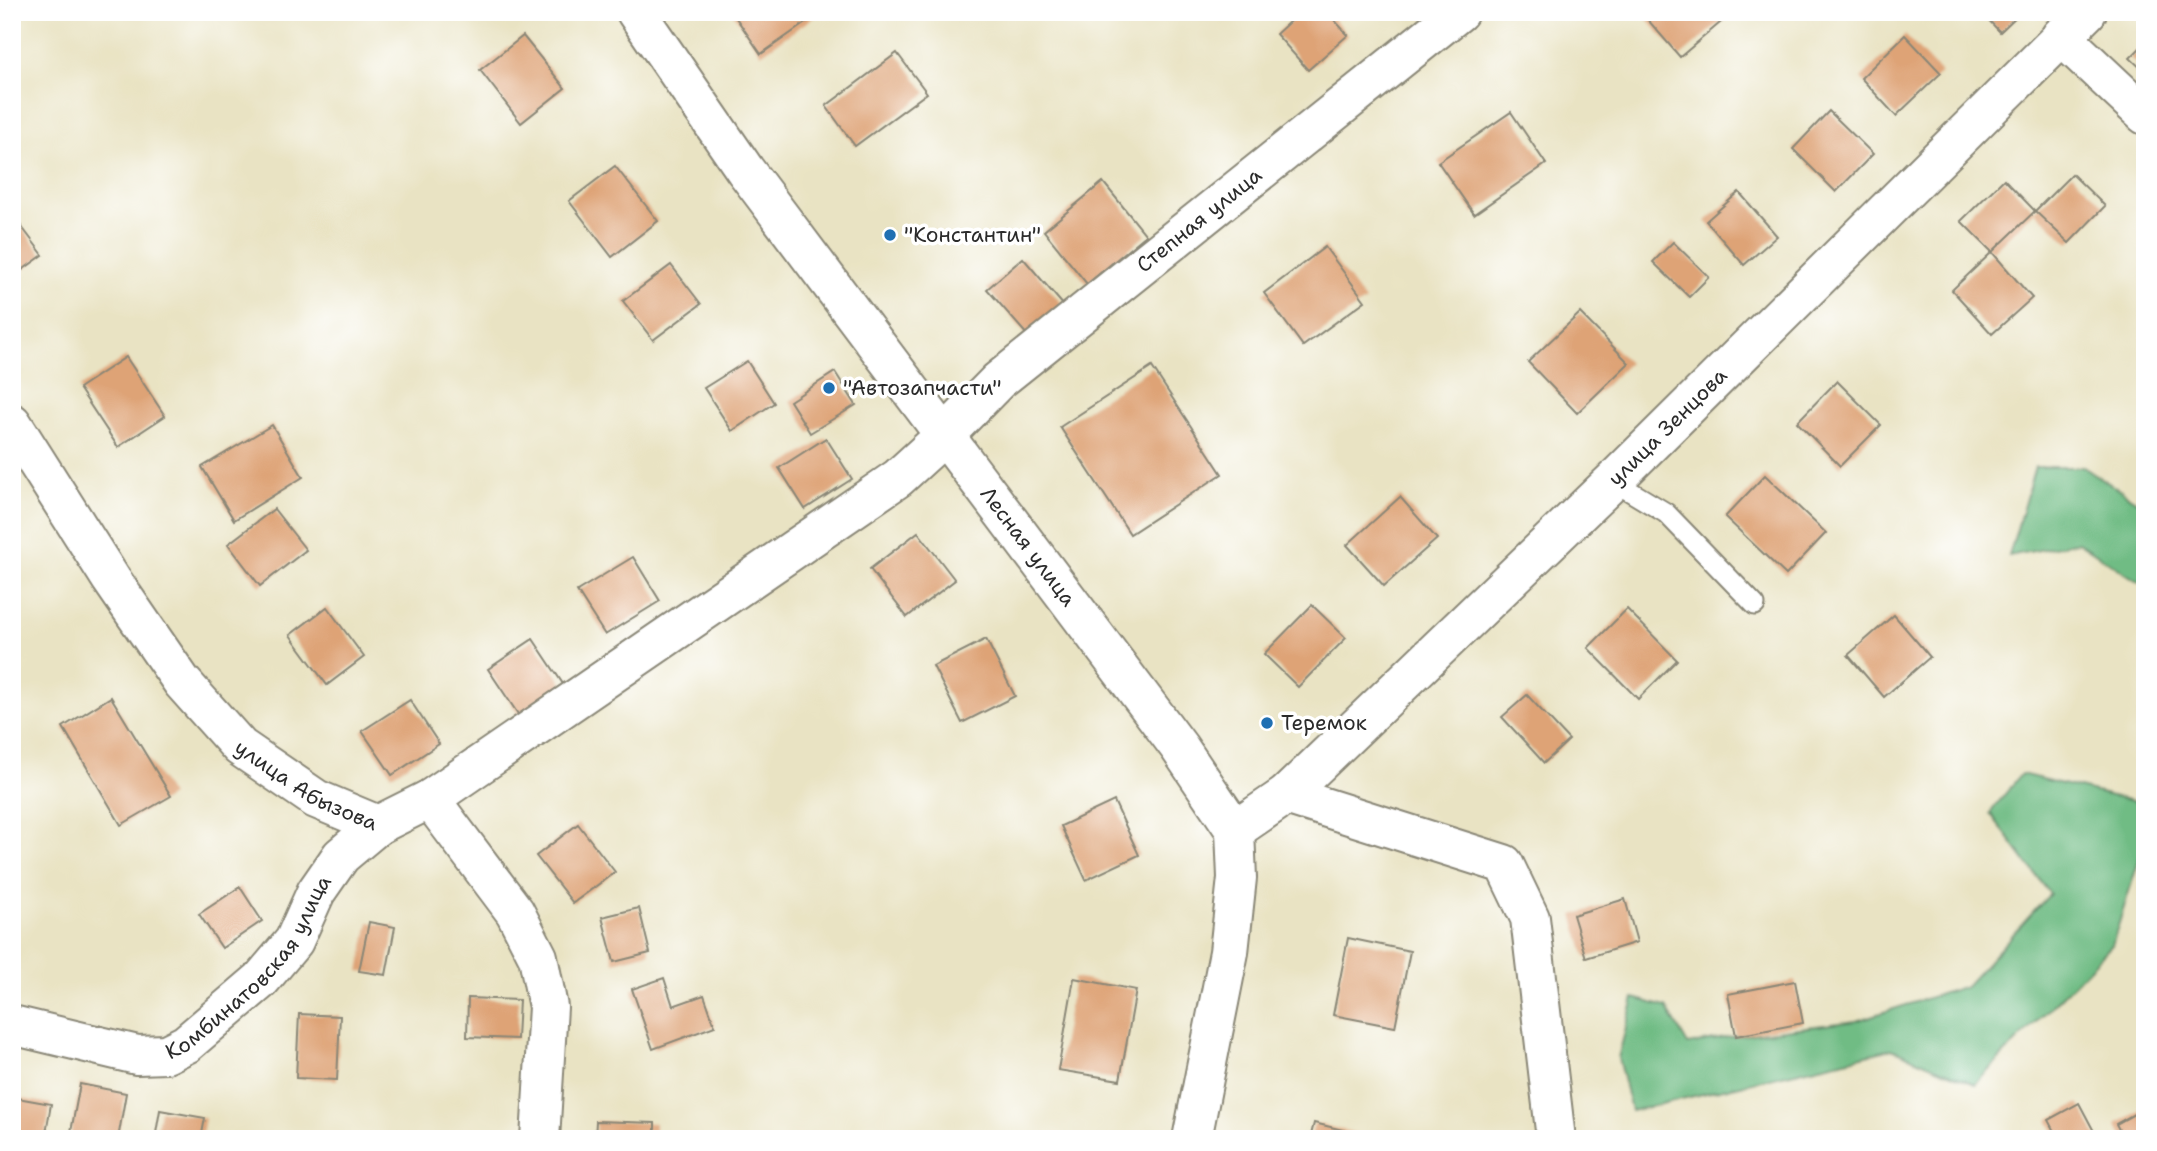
<svg xmlns="http://www.w3.org/2000/svg" width="2157" height="1151" font-family="'Shantell Sans',sans-serif">
<rect width="100%" height="100%" fill="#fff"/>
<filter id="ink" filterUnits="userSpaceOnUse"><feTurbulence type="fractalNoise" baseFrequency=".0143" numOctaves="2"/><feDisplacementMap in="SourceGraphic" scale="14" xChannelSelector="R" yChannelSelector="G"/><feConvolveMatrix kernelMatrix="1 2 1 2 8 2 1 2 1" color-interpolation-filters="sRGB"/></filter>
<filter id="wash" filterUnits="userSpaceOnUse"><feTurbulence type="fractalNoise" baseFrequency=".00686" numOctaves="4" result="noise"/><feDisplacementMap in="SourceGraphic" scale="28" xChannelSelector="R" yChannelSelector="G"/><feGaussianBlur stdDeviation="1.57" result="paint"/><feColorMatrix in="noise" values="0 0 0 0 0 0 0 0 0 0 0 0 0 0 0 0 0 1.4 0 .05"/><feComposite in="paint" operator="in"/></filter>
<g filter="url(#wash)">
<rect width="100%" height="100%" fill="#e9e3c3"/>
<g fill="#6fbc84" stroke="#4d7458" stroke-width="2">
<path d="M 2035,467 L 2083,467 L 2145,506 L 2145,586 L 2078,542 L 2009,556 Z"/>
<path d="M 2021,774 L 2145,804 L 2145,841 L 2112,945 L 1975,1084 L 1892,1049 L 1631,1111 L 1618,1058 L 1634,998 L 1666,1007 L 1688,1045 L 1736,1036 L 1856,1021 L 1966,986 L 2050,894 L 1990,813 Z"/>
</g>
<g id="blocks">
<g fill="#dea376">
<path d="M 732,12 L 821,12 L 761,54 Z"/>
<path d="M 1300,12 L 1327,12 L 1348,35 L 1308,70 L 1276,34 Z"/>
<path d="M 1641,12 L 1722,12 L 1727,17 L 1680,57 Z"/>
<path d="M 1981,12 L 2021,12 L 2000,32 Z"/>
<path d="M 1905,35 L 1941,73 L 1896,116 L 1861,78 Z"/>
<path d="M 523,36 L 565,88 L 521,123 L 480,70 Z"/>
<path d="M 2145,43 L 2145,72 L 2130,58 Z"/>
<path d="M 897,53 L 927,93 L 855,146 L 826,106 Z"/>
<path d="M 1829,111 L 1873,154 L 1836,192 L 1793,149 Z"/>
<path d="M 1511,112 L 1546,164 L 1474,214 L 1438,162 Z"/>
<path d="M 615,166 L 658,221 L 612,257 L 569,201 Z"/>
<path d="M 2072,174 L 2105,206 L 2069,243 L 2035,211 Z"/>
<path d="M 2004,179 L 2035,211 L 1992,252 L 1961,221 Z"/>
<path d="M 1103,182 L 1146,235 L 1087,284 L 1044,231 Z"/>
<path d="M 1739,192 L 1777,236 L 1744,265 L 1706,221 Z"/>
<path d="M 12,214 L 43,255 L 14,276 L 12,274 Z"/>
<path d="M 1673,242 L 1709,277 L 1689,297 L 1653,262 Z"/>
<path d="M 1325,247 L 1365,301 L 1303,346 L 1264,293 Z"/>
<path d="M 1992,252 L 2032,298 L 1992,334 L 1952,290 Z"/>
<path d="M 1023,258 L 1064,306 L 1028,336 L 987,289 Z"/>
<path d="M 671,265 L 701,304 L 653,340 L 623,301 Z"/>
<path d="M 1580,313 L 1629,363 L 1577,413 L 1528,362 Z"/>
<path d="M 126,357 L 165,416 L 118,447 L 79,388 Z"/>
<path d="M 747,361 L 774,403 L 732,431 L 704,388 Z"/>
<path d="M 1152,367 L 1222,474 L 1130,534 L 1060,427 Z"/>
<path d="M 835,372 L 856,405 L 810,433 L 790,401 Z"/>
<path d="M 1837,381 L 1881,425 L 1840,466 L 1797,422 Z"/>
<path d="M 272,425 L 303,477 L 234,520 L 202,467 Z"/>
<path d="M 826,438 L 852,479 L 805,509 L 779,468 Z"/>
<path d="M 1765,475 L 1826,533 L 1786,575 L 1725,517 Z"/>
<path d="M 1400,497 L 1437,539 L 1384,586 L 1347,545 Z"/>
<path d="M 274,509 L 306,550 L 260,586 L 228,544 Z"/>
<path d="M 918,532 L 955,580 L 907,617 L 870,569 Z"/>
<path d="M 633,557 L 660,601 L 605,635 L 577,591 Z"/>
<path d="M 1312,605 L 1346,638 L 1298,687 L 1264,654 Z"/>
<path d="M 327,607 L 364,657 L 327,685 L 290,635 Z"/>
<path d="M 1627,609 L 1677,660 L 1638,699 L 1588,648 Z"/>
<path d="M 1894,615 L 1930,657 L 1884,697 L 1848,655 Z"/>
<path d="M 533,639 L 565,687 L 520,717 L 488,669 Z"/>
<path d="M 986,639 L 1015,696 L 962,723 L 933,666 Z"/>
<path d="M 1527,695 L 1569,740 L 1544,763 L 1502,717 Z"/>
<path d="M 111,697 L 171,796 L 121,825 L 63,727 Z"/>
<path d="M 410,700 L 439,744 L 392,775 L 362,731 Z"/>
<path d="M 1114,801 L 1139,855 L 1086,880 L 1061,826 Z"/>
<path d="M 578,824 L 615,872 L 573,903 L 536,856 Z"/>
<path d="M 240,887 L 262,921 L 222,948 L 199,914 Z"/>
<path d="M 1625,899 L 1637,942 L 1586,958 L 1573,915 Z"/>
<path d="M 639,908 L 650,953 L 614,962 L 602,917 Z"/>
<path d="M 369,922 L 395,927 L 386,975 L 359,971 Z"/>
<path d="M 1348,938 L 1410,951 L 1395,1027 L 1333,1015 Z"/>
<path d="M 664,978 L 673,1006 L 704,995 L 715,1026 L 653,1049 L 632,989 Z"/>
<path d="M 1074,978 L 1136,990 L 1120,1080 L 1058,1070 Z"/>
<path d="M 1795,981 L 1803,1023 L 1736,1036 L 1728,994 Z"/>
<path d="M 468,998 L 519,1000 L 517,1039 L 467,1037 Z"/>
<path d="M 299,1014 L 340,1016 L 337,1080 L 296,1078 Z"/>
<path d="M 80,1084 L 126,1093 L 118,1139 L 82,1139 L 70,1137 Z"/>
<path d="M 12,1097 L 51,1104 L 45,1139 L 12,1139 Z"/>
<path d="M 2079,1103 L 2097,1137 L 2094,1139 L 2058,1139 L 2048,1120 Z"/>
<path d="M 2145,1108 L 2145,1139 L 2124,1139 L 2116,1124 Z"/>
<path d="M 160,1110 L 205,1118 L 201,1139 L 155,1139 Z"/>
<path d="M 596,1121 L 655,1123 L 655,1139 L 595,1139 Z"/>
<path d="M 1314,1123 L 1376,1138 L 1376,1139 L 1310,1139 Z"/>
</g>
</g>
</g>
<g filter="url(#ink)">
<use href="#blocks" fill-opacity="0" stroke="#8a8777" stroke-width="2"/>
<g fill="none" stroke-linecap="round" stroke-linejoin="round">
<defs>
<path id="service" d="M 1613,481 L 1666,513 L 1755,605"/>
<g id="minor">
<path id="s1" d="M 636,12 L 745,170 L 1179,747 L 1235,830 L 1237,878 L 1229,952 L 1192,1139"/>
<path d="M 2061,36 L 2145,115"/>
<path id="s2" d="M 12,423 L 111,579 L 182,682 L 240,747 L 316,799 L 378,825"/>
<path d="M 1286,795 L 1504,864 L 1530,918 L 1556,1139"/>
<path d="M 430,799 L 515,912 L 538,957 L 548,1007 L 540,1139"/>
<path id="s3" d="M 1235,830 L 1286,795 L 1613,481 L 2087,12"/>
<path id="s4" d="M 12,1025 L 137,1055 L 166,1054 L 186,1044 L 261,980 L 294,941 L 316,892 L 341,856 L 378,825 L 430,799 L 898,478 L 944,436 L 998,381 L 1459,12"/>
</g>
</defs>
<use href="#service" stroke="#8a8777" stroke-width="23"/>
<use href="#minor" stroke="#8a8777" stroke-width="42"/>
<use href="#service" stroke="#fff" stroke-width="19"/>
<use href="#minor" stroke="#fff" stroke-width="38"/>
</g>
</g>
<g fill="#1f6fb2" stroke="#fff" stroke-width="2.5">
<circle cx="890" cy="235" r="7"/>
<circle cx="829" cy="388" r="7"/>
<circle cx="1267" cy="723" r="7"/>
</g>
<g text-anchor="middle" stroke-width="7" stroke-linejoin="round" paint-order="stroke">
<g font-size="21" fill="#2b2b2b" stroke="#fff">
<text dy="7" stroke="none"><textPath href="#s4" startOffset="1498">Степная улица</textPath></text>
<text dy="7" stroke="none"><textPath href="#s3" startOffset="592">улица Зенцова</textPath></text>
<text dy="7" stroke="none"><textPath href="#s1" startOffset="663">Лесная улица</textPath></text>
<text dy="7" stroke="none"><textPath href="#s2" startOffset="474">улица Абызова</textPath></text>
<text dy="7" stroke="none"><textPath href="#s4" startOffset="280">Комбинатовская улица</textPath></text>
</g>
<g font-size="21" fill="#2b2b2b" stroke="#fff" text-anchor="start">
<text x="904" y="242">"Константин"</text>
<text x="843" y="395">"Автозапчасти"</text>
<text x="1281" y="730">Теремок</text>
</g>
</g>
<rect width="2157" height="1151" fill="none" stroke="#fff" stroke-width="42"/>
</svg>
